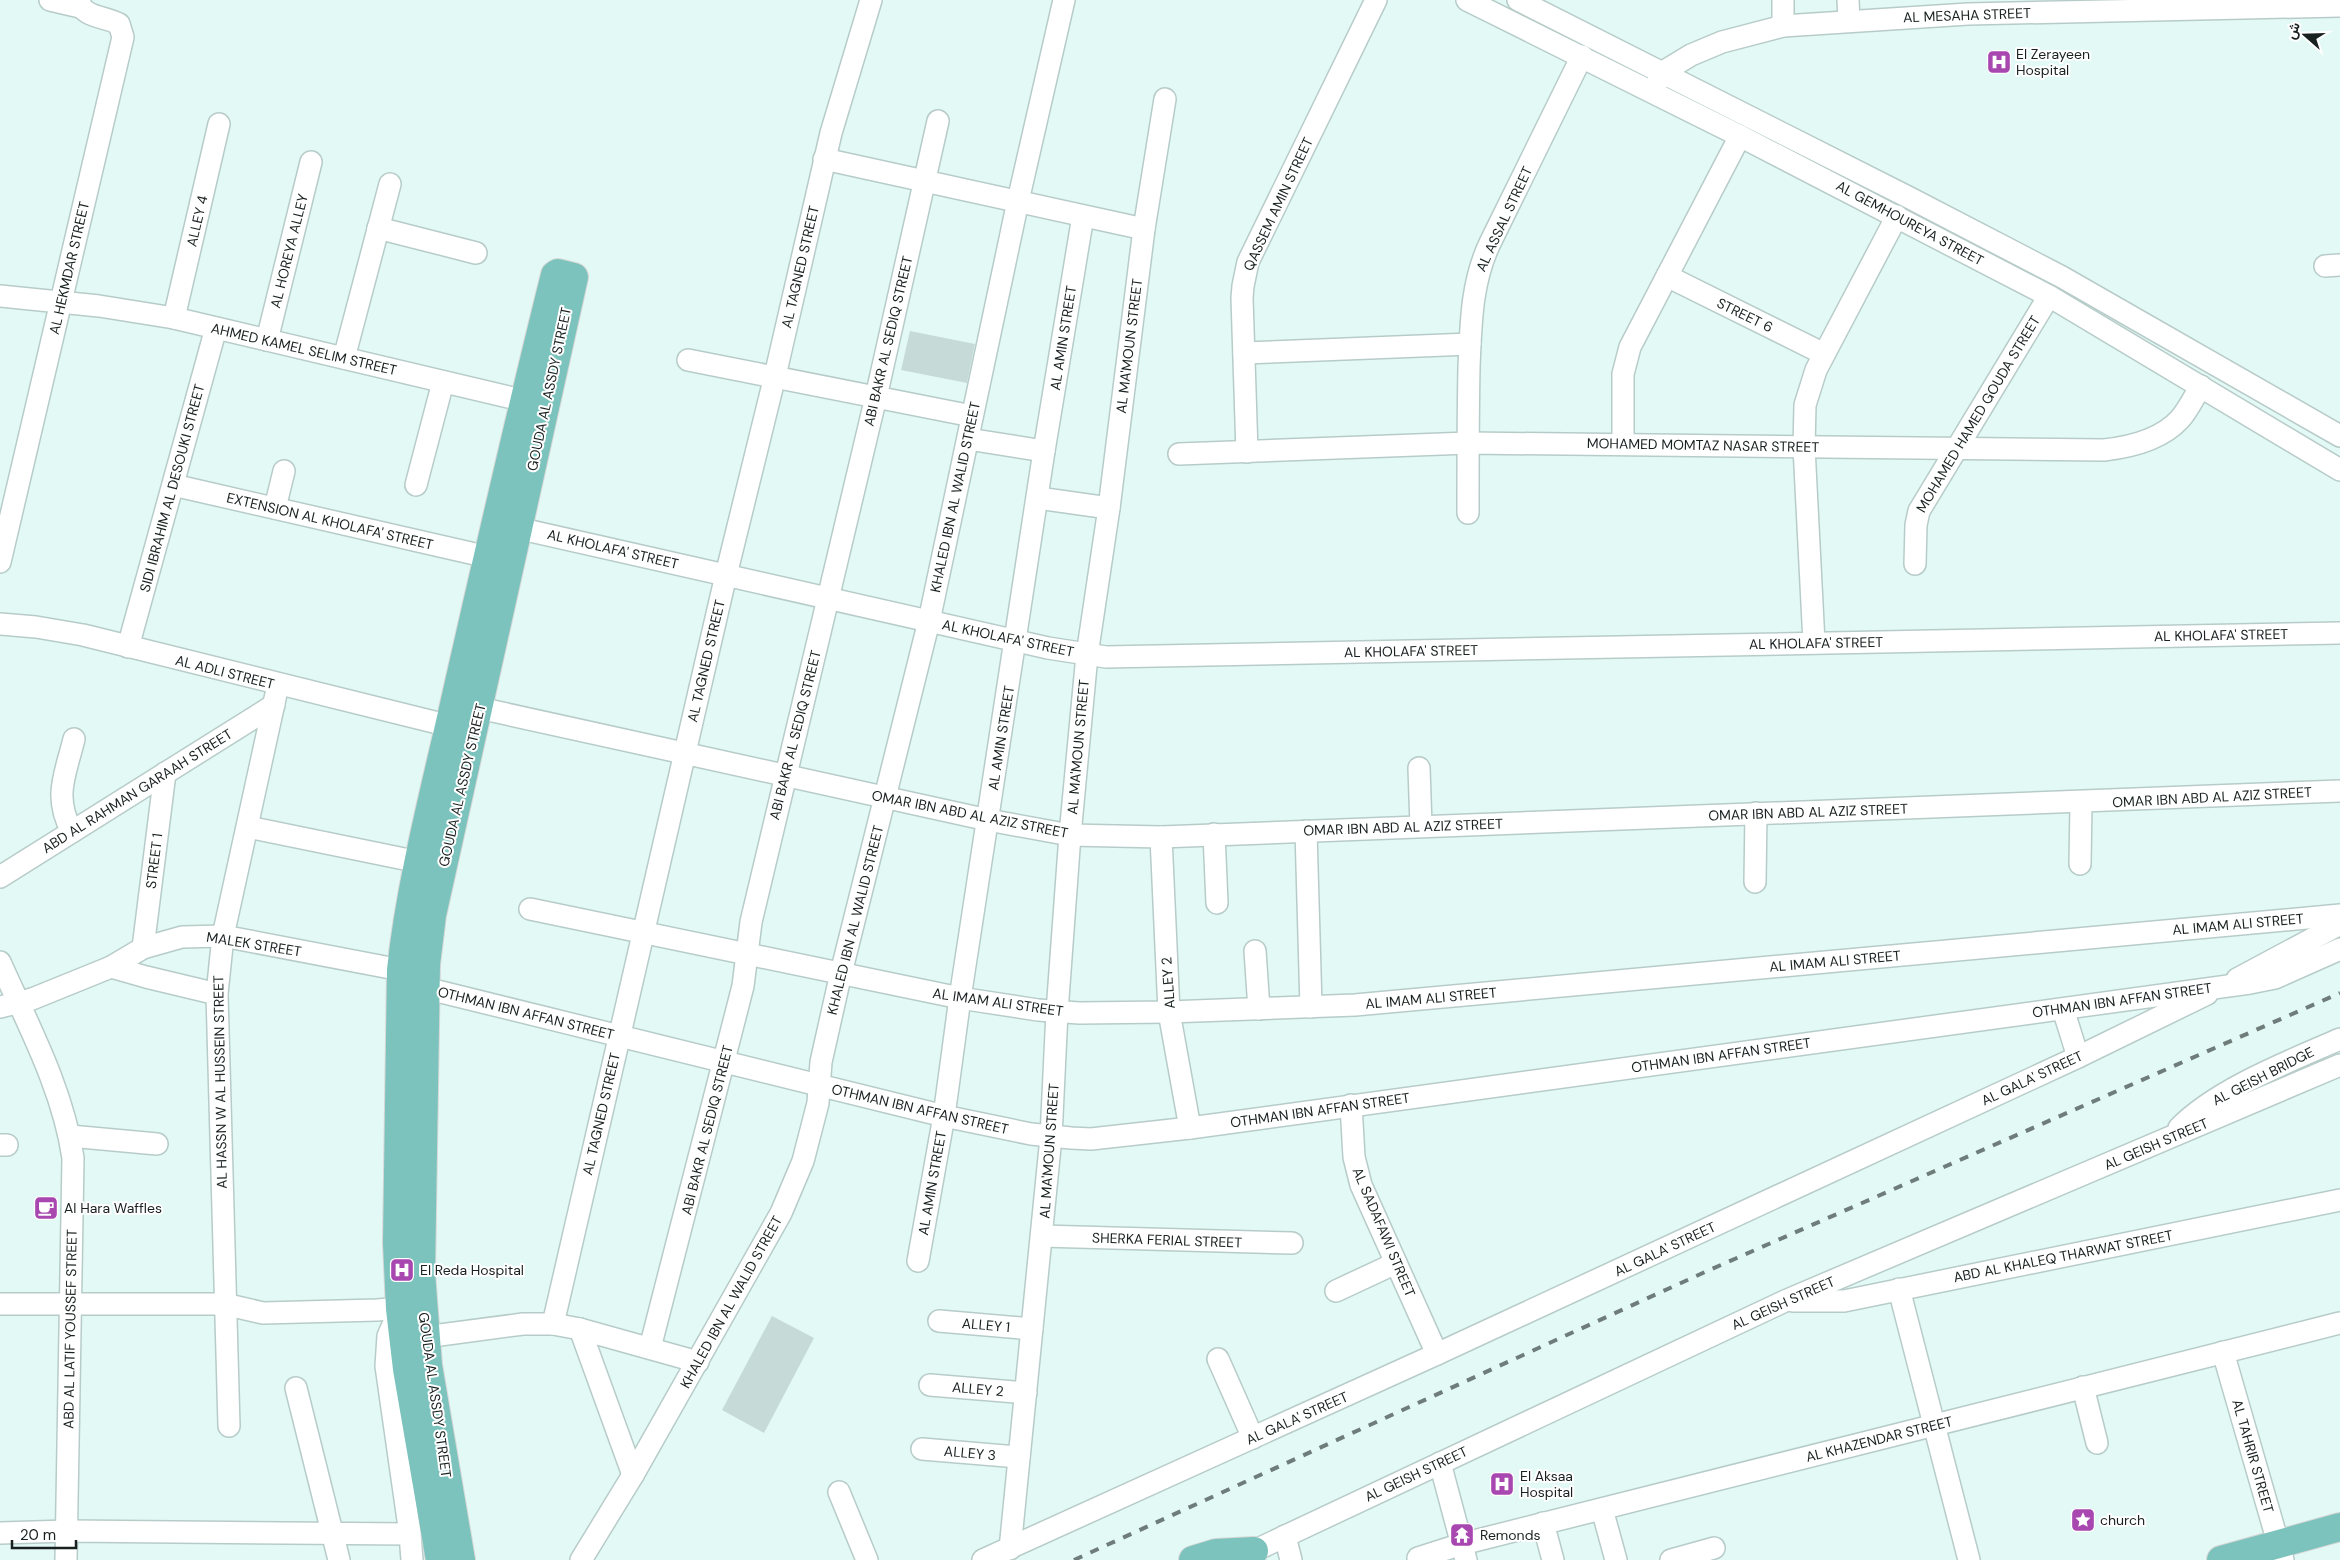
<svg xmlns="http://www.w3.org/2000/svg" width="2340" height="1560" font-family="'DM Sans',Vazirmatn,sans-serif">
<rect width="100%" height="100%" fill="#e3f9f5"/>
<g fill="#c6dbd8">
<path d="M 910,331 L 975,344 L 967,383 L 901,370 Z"/>
<path d="M 772,1316 L 814,1338 L 764,1433 L 722,1410 Z"/>
</g>
<g fill="none" stroke-linecap="round" stroke-linejoin="round">
<defs>
<g id="minor">
<path d="M 50,0 L 80,7"/>
<path d="M 1467,0 L 1740,136 L 2049,296 L 2340,470"/>
<path d="M 1518,0 L 1908,197 L 2062,277 L 2340,436"/>
<path d="M 1783,0 L 1783,26"/>
<path d="M 1848,0 L 1849,21"/>
<path d="M 1658,81 L 1663,72 L 1691,55 L 1722,42 L 1783,26 L 1968,14 L 2340,6"/>
<path d="M 824,159 L 1144,229"/>
<path d="M 378,228 L 476,253"/>
<path d="M 2325,266 L 2340,265"/>
<path d="M 1667,276 L 1824,354"/>
<path d="M 0,296 L 99,306 L 174,318 L 538,404"/>
<path d="M 174,318 L 219,124"/>
<path d="M 267,340 L 311,162"/>
<path d="M 1244,353 L 1470,344"/>
<path d="M 344,358 L 390,184"/>
<path d="M 688,360 L 972,416"/>
<path d="M 968,439 L 1044,451"/>
<path d="M 1623,443 L 1623,374 L 1630,347 L 1740,136"/>
<path d="M 1247,452 L 1242,298 L 1243,286 L 1248,262 L 1376,0"/>
<path d="M 1179,454 L 1468,443 L 2104,450 C 2131,447 2161,440 2180,419 C 2188,410 2194,397 2201,386"/>
<path d="M 173,485 L 488,557"/>
<path d="M 416,485 L 443,382"/>
<path d="M 1038,498 L 1109,508"/>
<path d="M 275,508 L 284,471"/>
<path d="M 1468,513 C 1468,464 1468,416 1469,367 C 1471,324 1471,283 1490,243 L 1582,56"/>
<path d="M 504,525 L 1048,648 L 1106,657 L 2340,633"/>
<path d="M 0,562 L 123,37 L 119,24 C 105,16 82,18 79,0"/>
<path d="M 1915,564 L 1916,525 L 1919,511 L 2049,296"/>
<path d="M 0,624 L 36,627 L 83,635 L 450,726"/>
<path d="M 1814,643 L 1804,447 L 1805,405 L 1816,370 L 1897,216"/>
<path d="M 128,647 L 216,328"/>
<path d="M 479,708 L 988,820 L 1070,835 L 1161,837 C 1554,819 1947,809 2340,791"/>
<path d="M 1419,768 L 1421,826"/>
<path d="M 248,827 L 419,862"/>
<path d="M 1306,831 L 1311,1007"/>
<path d="M 72,832 C 53,796 65,776 74,739"/>
<path d="M 1214,834 L 1217,903"/>
<path d="M 1161,837 L 1169,1012 L 1190,1128"/>
<path d="M 2080,864 L 2081,803"/>
<path d="M 0,877 L 274,705"/>
<path d="M 1755,882 L 1756,813"/>
<path d="M 530,909 L 960,998 L 1038,1010 L 1079,1013 L 1169,1012 L 1355,1005 L 2340,915"/>
<path d="M 143,948 L 165,773"/>
<path d="M 1255,951 L 1259,1009"/>
<path d="M 0,962 C 28,1025 63,1089 73,1158 L 66,1560"/>
<path d="M 111,967 L 146,977 L 217,994"/>
<path d="M 2237,979 L 2340,924"/>
<path d="M 425,988 L 944,1116 L 1031,1134 L 1071,1138 L 1091,1139 L 1190,1128 L 2250,983 L 2275,978 L 2340,949"/>
<path d="M 0,1007 L 32,999 L 111,967 L 143,948 L 182,937 L 223,936 L 401,970"/>
<path d="M 2063,1009 L 2078,1057"/>
<path d="M 1351,1105 L 1354,1157 L 1361,1185 L 1437,1354"/>
<path d="M 2179,1128 C 2217,1089 2290,1061 2340,1039"/>
<path d="M 70,1136 L 157,1144"/>
<path d="M 0,1145 L 7,1145"/>
<path d="M 1042,1236 L 1292,1243"/>
<path d="M 918,1261 L 944,1116 L 960,998 L 1044,451 L 1083,216"/>
<path d="M 1899,1289 L 1969,1560"/>
<path d="M 1336,1291 L 1396,1263"/>
<path d="M 1793,1301 L 1844,1301 L 2340,1200"/>
<path d="M 0,1304 L 224,1304 L 263,1313 L 377,1310 L 415,1307"/>
<path d="M 400,1309 L 388,1336 L 386,1366 L 410,1534 L 412,1560"/>
<path d="M 939,1321 L 1032,1329"/>
<path d="M 553,1324 L 726,575 L 775,376 L 831,133 L 871,0"/>
<path d="M 580,1329 L 633,1475"/>
<path d="M 425,1337 L 523,1324 L 553,1324 L 580,1329 L 698,1362"/>
<path d="M 650,1348 L 743,986 L 751,922 L 876,397 L 938,121"/>
<path d="M 2223,1352 L 2283,1560"/>
<path d="M 1218,1359 L 1253,1438"/>
<path d="M 930,1385 L 1026,1393"/>
<path d="M 2083,1387 L 2097,1443"/>
<path d="M 296,1388 L 339,1560"/>
<path d="M 229,1426 L 217,994 L 223,936 L 278,685"/>
<path d="M 922,1449 L 1019,1457"/>
<path d="M 1440,1463 L 1466,1560"/>
<path d="M 839,1492 L 867,1560"/>
<path d="M 1602,1509 L 1616,1560"/>
<path d="M 1543,1523 L 1553,1560"/>
<path d="M 0,1533 L 67,1531 L 410,1534"/>
<path d="M 1285,1536 L 1291,1560"/>
<path d="M 1010,1549 L 1051,1137 L 1057,1012 L 1070,835 L 1087,655 L 1109,508 L 1144,229 L 1165,99"/>
<path d="M 1241,1557 L 1785,1301 L 2340,1065"/>
<path d="M 1418,1558 L 1462,1544 L 2340,1323"/>
<path d="M 581,1560 L 633,1475 L 781,1213 L 803,1161 L 818,1103 L 821,1062 L 841,973 L 929,621 L 1018,201 L 1064,0"/>
<path d="M 983,1560 L 1437,1354 L 2078,1057 L 2207,994"/>
<path d="M 1671,1560 L 1714,1548"/>
</g>
<g id="major">
<path d="M 440,1560 L 407,1369 L 400,1309 L 397,1243 L 401,970 C 411,878 436,786 456,696 C 488,555 520,415 555,275 L 558,273 L 574,277 L 432,915 L 426,964 L 421,1273 L 428,1365 L 461,1560"/>
<path d="M 1193,1560 L 1216,1553 L 1254,1551"/>
<path d="M 2221,1560 L 2340,1527"/>
</g>
</defs>
<use href="#minor" stroke="#b7ccc9" stroke-width="24"/>
<use href="#major" stroke="#d6d7d7" stroke-width="30"/>
<use href="#minor" stroke="#fff" stroke-width="21"/>
<use href="#major" stroke="#7bc3bc" stroke-width="28"/>
<path stroke="#6e7c7a" stroke-width="4" stroke-dasharray="9 9" stroke-linecap="butt" d="M 1074,1560 L 1705,1272 L 2340,993"/>
</g>
<defs>
<symbol id="hospital-square" viewBox="-11 -11 22 22"><rect x="-9" y="-9" width="18" height="18" rx="4" fill="#a747af" stroke="#fff"/><path d="M-5-5h3v3.5h4V-5h3V5h-3V1.5h-4V5h-3Z" fill="#fff"/></symbol>
<symbol id="cafe-square" viewBox="-11 -11 22 22"><rect x="-9" y="-9" width="18" height="18" rx="4" fill="#a747af" stroke="#fff"/><path d="M-5.5-4.5H6V0H3Q3 3.5 0 3.5H-2.5Q-5.5 3.5-5.5 0ZM3-3.2v2h1.7v-2ZM-6 4.5H4V6H-6Z" fill="#fff"/></symbol>
<symbol id="sight-square" viewBox="-11 -11 22 22"><rect x="-9" y="-9" width="18" height="18" rx="4" fill="#a747af" stroke="#fff"/><path d="M0-6L1.8-2.2L6-1.7L2.9 1.2L3.7 5.4L0 3.3L-3.7 5.4L-2.9 1.2L-6-1.7L-1.8-2.2Z" fill="#fff"/></symbol>
<symbol id="temple-square" viewBox="-11 -11 22 22"><rect x="-9" y="-9" width="18" height="18" rx="4" fill="#a747af" stroke="#fff"/><path d="M0-6L5-2H3V0L6.5 2.5H4V6H1.5V3h-3V6H-4V2.5H-6.5L-3 0V-2H-5Z" fill="#fff"/></symbol>
</defs>
<g fill-rule="evenodd">
<use href="#hospital-square" x="1985" y="48" width="28" height="28"/>
<use href="#cafe-square" x="32" y="1194" width="28" height="28"/>
<use href="#hospital-square" x="388" y="1256" width="28" height="28"/>
<use href="#hospital-square" x="1488" y="1470" width="28" height="28"/>
<use href="#sight-square" x="2069" y="1506" width="28" height="28"/>
<use href="#temple-square" x="1448" y="1521" width="28" height="28"/>
</g>
<g text-anchor="middle" stroke-width="4" stroke-linejoin="round" paint-order="stroke">
<g font-size="14" fill="#192120" stroke="#fff">
<text transform="translate(1967 15) rotate(-2)" y="5">AL MESAHA STREET</text>
<text transform="translate(1278 204) rotate(-65)" y="5">QASSEM AMIN STREET</text>
<text transform="translate(1504 219) rotate(-65)" y="5">AL ASSAL STREET</text>
<text transform="translate(197 221) rotate(-77)" y="5">ALLEY 4</text>
<text transform="translate(1910 223) rotate(28)" y="5">AL GEMHOUREYA STREET</text>
<text transform="translate(289 251) rotate(-76)" y="5">AL HOREYA ALLEY</text>
<text transform="translate(800 267) rotate(-77)" y="5">AL TAGNED STREET</text>
<text transform="translate(69 268) rotate(-77)" y="5">AL HEKMDAR STREET</text>
<text transform="translate(1745 315) rotate(26)" y="5">STREET 6</text>
<text transform="translate(1063 338) rotate(-81)" y="5">AL AMIN STREET</text>
<text transform="translate(888 341) rotate(-77)" y="5">ABI BAKR AL SEDIQ STREET</text>
<text transform="translate(1129 346) rotate(-83)" y="5">AL MA'MOUN STREET</text>
<text transform="translate(304 349) rotate(13)" y="5">AHMED KAMEL SELIM STREET</text>
<text transform="translate(549 389) rotate(-78)" y="5">GOUDA AL ASSDY STREET</text>
<text transform="translate(1978 414) rotate(-59)" y="5">MOHAMED HAMED GOUDA STREET</text>
<text transform="translate(1703 445) rotate(1)" y="5">MOHAMED MOMTAZ NASAR STREET</text>
<text transform="translate(172 488) rotate(-75)" y="5">SIDI IBRAHIM AL DESOUKI STREET</text>
<text transform="translate(955 497) rotate(-78)" y="5">KHALED IBN AL WALID STREET</text>
<text transform="translate(330 521) rotate(13)" y="5">EXTENSION AL KHOLAFA' STREET</text>
<text transform="translate(613 549) rotate(13)" y="5">AL KHOLAFA' STREET</text>
<text transform="translate(2221 635) rotate(-1)" y="5">AL KHOLAFA' STREET</text>
<text transform="translate(1008 638) rotate(12)" y="5">AL KHOLAFA' STREET</text>
<text transform="translate(1816 643) rotate(-1)" y="5">AL KHOLAFA' STREET</text>
<text transform="translate(1411 651) rotate(-1)" y="5">AL KHOLAFA' STREET</text>
<text transform="translate(706 661) rotate(-77)" y="5">AL TAGNED STREET</text>
<text transform="translate(225 672) rotate(14)" y="5">AL ADLI STREET</text>
<text transform="translate(795 735) rotate(-76)" y="5">ABI BAKR AL SEDIQ STREET</text>
<text transform="translate(1001 738) rotate(-81)" y="5">AL AMIN STREET</text>
<text transform="translate(1078 747) rotate(-85)" y="5">AL MA'MOUN STREET</text>
<text transform="translate(462 785) rotate(-77)" y="5">GOUDA AL ASSDY STREET</text>
<text transform="translate(137 791) rotate(-32)" y="5">ABD AL RAHMAN GARAAH STREET</text>
<text transform="translate(2212 797) rotate(-3)" y="5">OMAR IBN ABD AL AZIZ STREET</text>
<text transform="translate(1808 812) rotate(-2)" y="5">OMAR IBN ABD AL AZIZ STREET</text>
<text transform="translate(970 814) rotate(11)" y="5">OMAR IBN ABD AL AZIZ STREET</text>
<text transform="translate(1403 827) rotate(-2)" y="5">OMAR IBN ABD AL AZIZ STREET</text>
<text transform="translate(154 861) rotate(-83)" y="5">STREET 1</text>
<text transform="translate(855 920) rotate(-76)" y="5">KHALED IBN AL WALID STREET</text>
<text transform="translate(2238 924) rotate(-5)" y="5">AL IMAM ALI STREET</text>
<text transform="translate(254 944) rotate(9)" y="5">MALEK STREET</text>
<text transform="translate(1835 961) rotate(-5)" y="5">AL IMAM ALI STREET</text>
<text transform="translate(1168 983) rotate(-94)" y="5">ALLEY 2</text>
<text transform="translate(1431 998) rotate(-5)" y="5">AL IMAM ALI STREET</text>
<text transform="translate(2122 1000) rotate(-8)" y="5">OTHMAN IBN AFFAN STREET</text>
<text transform="translate(998 1002) rotate(8)" y="5">AL IMAM ALI STREET</text>
<text transform="translate(526 1013) rotate(14)" y="5">OTHMAN IBN AFFAN STREET</text>
<text transform="translate(1721 1055) rotate(-8)" y="5">OTHMAN IBN AFFAN STREET</text>
<text transform="translate(2263 1076) rotate(-27)" y="5">AL GEISH BRIDGE</text>
<text transform="translate(2032 1078) rotate(-25)" y="5">AL GALA' STREET</text>
<text transform="translate(220 1082) rotate(-91)" y="5">AL HASSN W AL HUSSEIN STREET</text>
<text transform="translate(920 1109) rotate(13)" y="5">OTHMAN IBN AFFAN STREET</text>
<text transform="translate(1320 1110) rotate(-8)" y="5">OTHMAN IBN AFFAN STREET</text>
<text transform="translate(601 1114) rotate(-77)" y="5">AL TAGNED STREET</text>
<text transform="translate(707 1130) rotate(-76)" y="5">ABI BAKR AL SEDIQ STREET</text>
<text transform="translate(2156 1144) rotate(-23)" y="5">AL GEISH STREET</text>
<text transform="translate(1049 1151) rotate(-86)" y="5">AL MA'MOUN STREET</text>
<text transform="translate(932 1183) rotate(-80)" y="5">AL AMIN STREET</text>
<text transform="translate(1384 1232) rotate(67)" y="5">AL SADAFAWI STREET</text>
<text transform="translate(1167 1240) rotate(2)" y="5">SHERKA FERIAL STREET</text>
<text transform="translate(1665 1249) rotate(-25)" y="5">AL GALA' STREET</text>
<text transform="translate(2063 1256) rotate(-11)" y="5">ABD AL KHALEQ THARWAT STREET</text>
<text transform="translate(731 1302) rotate(-61)" y="5">KHALED IBN AL WALID STREET</text>
<text transform="translate(1783 1303) rotate(-24)" y="5">AL GEISH STREET</text>
<text transform="translate(986 1325) rotate(5)" y="5">ALLEY 1</text>
<text transform="translate(70 1329) rotate(-89)" y="5">ABD AL LATIF YOUSSEF STREET</text>
<text transform="translate(978 1389) rotate(5)" y="5">ALLEY 2</text>
<text transform="translate(435 1395) rotate(82)" y="5">GOUDA AL ASSDY STREET</text>
<text transform="translate(1297 1418) rotate(-24)" y="5">AL GALA' STREET</text>
<text transform="translate(1879 1439) rotate(-14)" y="5">AL KHAZENDAR STREET</text>
<text transform="translate(970 1453) rotate(5)" y="5">ALLEY 3</text>
<text transform="translate(2253 1456) rotate(74)" y="5">AL TAHRIR STREET</text>
<text transform="translate(1416 1474) rotate(-25)" y="5">AL GEISH STREET</text>
</g>
<g font-size="14" fill="#192120" stroke="#fff" text-anchor="start">
<text x="2016" y="59">El Zerayeen<tspan x="2016" dy="16">Hospital</tspan></text>
<text x="64" y="1213">Al Hara Waffles</text>
<text x="420" y="1275">El Reda Hospital</text>
<text x="1520" y="1481">El Aksaa<tspan x="1520" dy="16">Hospital</tspan></text>
<text x="2100" y="1525">church</text>
<text x="1480" y="1540">Remonds</text>
</g>
</g>
<g transform="translate(2305 35) rotate(290)" stroke="#ffffff" stroke-width="4" paint-order="stroke">
<path d="M0-4L9 19L0 12L-9 19Z" fill="#192120"/>
<text y="-8" font-size="14" font-weight="bold" text-anchor="middle" fill="#192120">ش</text>
</g>
<path d="M12 1540v8h64v-8" fill="none" stroke="#192120" stroke-width="2.5"/>
<text x="20" y="1540" font-size="15" fill="#192120" stroke="#ffffff" stroke-width="4" paint-order="stroke">20 m</text>
</svg>
